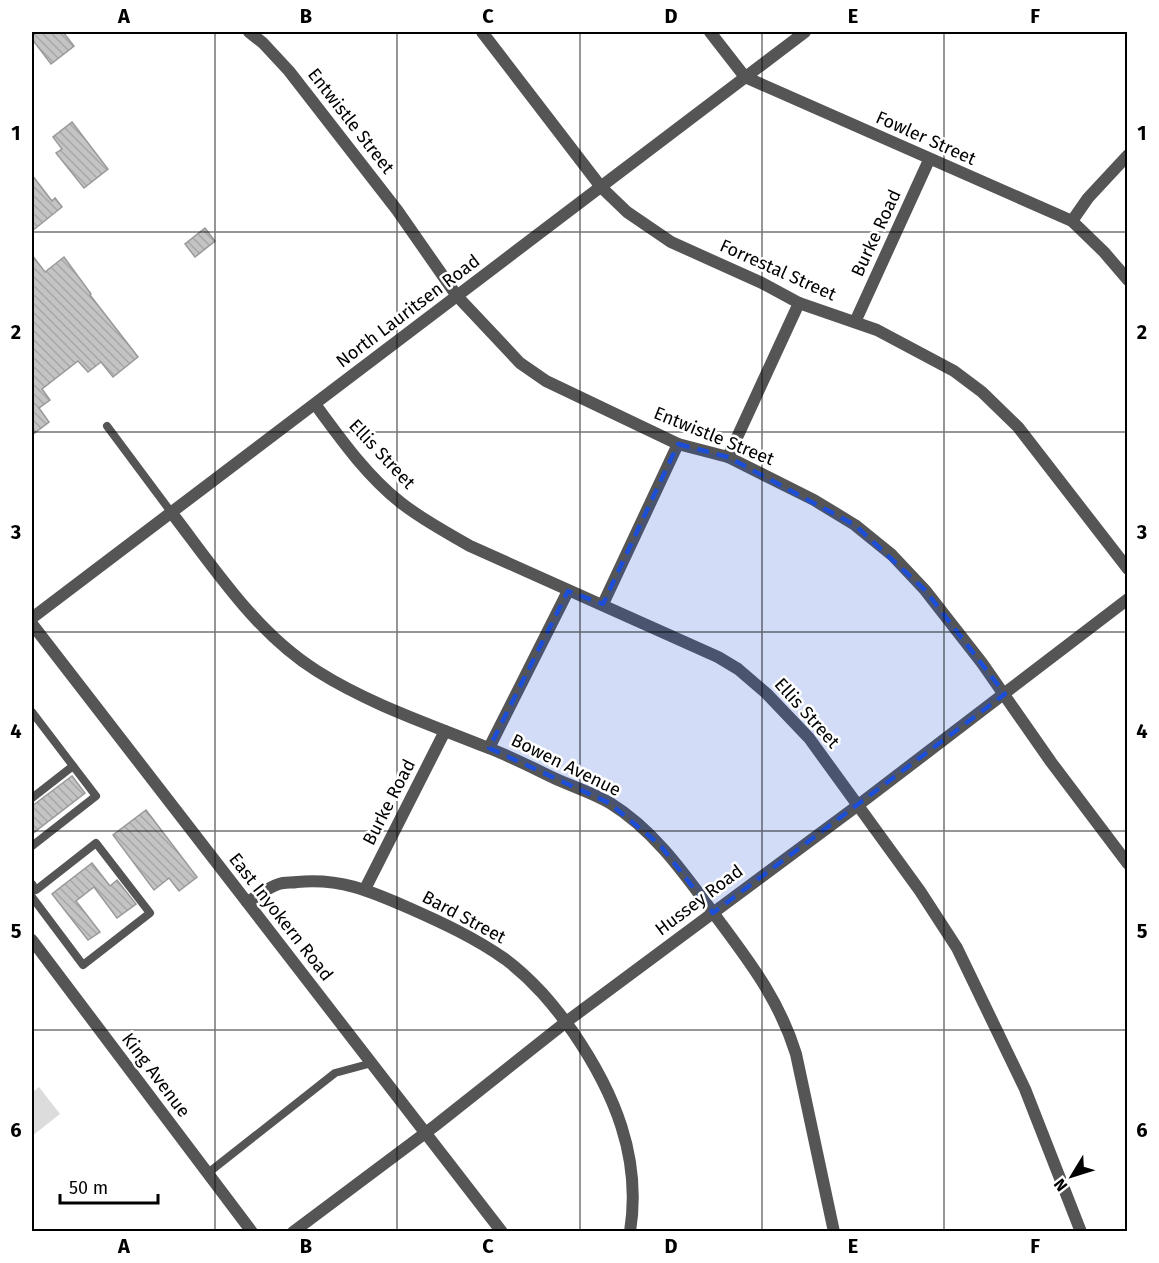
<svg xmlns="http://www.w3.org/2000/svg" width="1159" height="1263" font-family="'Fira Sans',sans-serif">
<defs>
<pattern id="building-back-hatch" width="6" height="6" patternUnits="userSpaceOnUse" patternTransform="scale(1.5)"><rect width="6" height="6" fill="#c4c4c4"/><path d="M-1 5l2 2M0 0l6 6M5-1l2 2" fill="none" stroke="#a7a7a7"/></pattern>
</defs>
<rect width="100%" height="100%" fill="#fff"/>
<path fill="#dcdcdc" d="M 39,1087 L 60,1114 L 32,1136 L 32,1093 Z"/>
<g fill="url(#building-back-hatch)" stroke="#999" stroke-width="1.5">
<path d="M 32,32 L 63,32 L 74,46 L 51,64 L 32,39 Z"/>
<path d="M 72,122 L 108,169 L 84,188 L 56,153 L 62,149 L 53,137 Z"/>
<path d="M 32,175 L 52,201 L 55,198 L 62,207 L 32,231 Z"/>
<path d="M 205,228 L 215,241 L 195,257 L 185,244 Z"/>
<path d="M 32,255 L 45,272 L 64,257 L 91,294 L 90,295 L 138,357 L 113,377 L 101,362 L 88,372 L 78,361 L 42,389 L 50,400 L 39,408 L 49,422 L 32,435 Z"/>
<path d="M 72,776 L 85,793 L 32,834 L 32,806 Z"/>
<path d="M 146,810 L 197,877 L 179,891 L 169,878 L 154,890 L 113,835 Z"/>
<path d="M 92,863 L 110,886 L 117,880 L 136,904 L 117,918 L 94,887 L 76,901 L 100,932 L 88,940 L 52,894 Z"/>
</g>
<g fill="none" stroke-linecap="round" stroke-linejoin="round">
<g stroke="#555" stroke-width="8">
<path d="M 107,426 L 171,512"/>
<path d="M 32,712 L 96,796 L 32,846"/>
<path d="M 32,798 L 73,766"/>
<path d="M 32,884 L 36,890 L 96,843 L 150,913 L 83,965 L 32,897"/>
<path d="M 208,1173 L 335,1073 L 372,1063"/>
</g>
<g stroke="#555" stroke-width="12">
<path d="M 249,32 L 263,43 L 289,71 L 397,210 L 457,296 L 520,363 L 546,381 L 678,444 L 728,457 L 814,500 L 855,525 L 892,555 L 925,590 L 982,663 L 1051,762 L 1128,864"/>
<path d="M 482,32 L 601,187 L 627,212 L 671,242 L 762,283 L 799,303 L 877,330 L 954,371 L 982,392 L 1018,427 L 1128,569"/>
<path d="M 710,32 L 745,77 L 1072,221 L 1104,252 L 1128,280"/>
<path d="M 1072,221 L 1088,198 L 1128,155"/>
<path d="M 855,322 L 929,160"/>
<path d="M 315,404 C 340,438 366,475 400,502 C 421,519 446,532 470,546 L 718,657 L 738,669 L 766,693 L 809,738 L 920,891 L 957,948 L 1025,1089 L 1081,1232"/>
<path d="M 728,457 L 799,303"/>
<path d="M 171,512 C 215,569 256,633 317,671 C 369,704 429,724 486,747 C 510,756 533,768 556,779 C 574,787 593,793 610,803 C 657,832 688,879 720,922 C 752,965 780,1002 796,1054 L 834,1232"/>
<path d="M 603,604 L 678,444"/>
<path d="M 32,618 L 805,32"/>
<path d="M 489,748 L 568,591"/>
<path d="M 365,889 L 445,731"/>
<path d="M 247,902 C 257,897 268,887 279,884 C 284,882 291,883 297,882 C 341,878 370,891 409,908 C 443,923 475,938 505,959 C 533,980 553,1004 573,1032 C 614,1092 642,1157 630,1232"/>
<path d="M 32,940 L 252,1232"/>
<path d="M 293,1232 L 436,1125 L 566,1022 L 857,806 L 1128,599"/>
</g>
<path stroke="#555" stroke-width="12" d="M 32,624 L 502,1232"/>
</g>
<path fill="#1d4ed8" fill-opacity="0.2" stroke="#1d4ed8" stroke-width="4.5" stroke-dasharray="12 8" stroke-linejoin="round" d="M 678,444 L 728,457 L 855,525 L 925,590 L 1005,694 L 713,913 L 660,845 L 609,803 L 489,748 L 568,591 L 603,604 Z"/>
<path fill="none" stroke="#000" stroke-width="1.5" stroke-opacity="0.55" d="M 215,32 L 215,1232M 397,32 L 397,1232M 580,32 L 580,1232M 762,32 L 762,1232M 944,32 L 944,1232M 32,232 L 1128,232M 32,432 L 1128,432M 32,632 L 1128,632M 32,831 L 1128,831M 32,1030 L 1128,1030"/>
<g text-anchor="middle" stroke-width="5" stroke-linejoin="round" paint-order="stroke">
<g font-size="18" fill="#000" stroke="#fff">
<text transform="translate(351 121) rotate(52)" y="6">Entwistle Street</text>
<text transform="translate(926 138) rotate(24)" y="6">Fowler Street</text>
<text transform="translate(876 233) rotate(-65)" y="6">Burke Road</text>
<text transform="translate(778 270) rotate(24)" y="6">Forrestal Street</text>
<text transform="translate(408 311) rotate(-37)" y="6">North Lauritsen Road</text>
<text transform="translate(714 436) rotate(22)" y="6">Entwistle Street</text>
<text transform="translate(382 454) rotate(47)" y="6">Ellis Street</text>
<text transform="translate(807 713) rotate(48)" y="6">Ellis Street</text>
<text transform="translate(566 765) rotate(26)" y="6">Bowen Avenue</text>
<text transform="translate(389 802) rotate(-63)" y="6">Burke Road</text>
<text transform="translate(699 900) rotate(-37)" y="6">Hussey Road</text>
<text transform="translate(281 917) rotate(52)" y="6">East Inyokern Road</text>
<text transform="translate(464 917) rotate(28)" y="6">Bard Street</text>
<text transform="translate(156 1075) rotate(53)" y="6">King Avenue</text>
</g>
</g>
<rect width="1159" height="1263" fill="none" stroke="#ffffff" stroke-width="66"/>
<g transform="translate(1072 1176) rotate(232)" stroke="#ffffff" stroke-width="4.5" paint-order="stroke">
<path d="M0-4.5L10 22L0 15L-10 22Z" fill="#000000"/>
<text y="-9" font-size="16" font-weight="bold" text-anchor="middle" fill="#000000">N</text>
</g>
<path d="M60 1194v9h98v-9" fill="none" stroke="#000000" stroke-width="3"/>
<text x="69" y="1194" font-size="18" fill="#000000" stroke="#ffffff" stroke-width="4.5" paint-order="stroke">50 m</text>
<rect x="33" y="33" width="1093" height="1197" fill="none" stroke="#000" stroke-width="2"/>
<g font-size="20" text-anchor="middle" font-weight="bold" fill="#000">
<text x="124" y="23">A</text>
<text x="306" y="23">B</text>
<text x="488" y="23">C</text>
<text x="671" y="23">D</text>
<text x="853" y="23">E</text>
<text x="1035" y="23">F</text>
<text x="16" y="140">1</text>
<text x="1142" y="140">1</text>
<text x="16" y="339">2</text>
<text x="1142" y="339">2</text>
<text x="16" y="539">3</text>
<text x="1142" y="539">3</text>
<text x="16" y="738">4</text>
<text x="1142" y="738">4</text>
<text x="16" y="938">5</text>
<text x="1142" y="938">5</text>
<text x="16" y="1137">6</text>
<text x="1142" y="1137">6</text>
<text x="124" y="1253">A</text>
<text x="306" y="1253">B</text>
<text x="488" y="1253">C</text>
<text x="671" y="1253">D</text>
<text x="853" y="1253">E</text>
<text x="1035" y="1253">F</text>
</g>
</svg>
